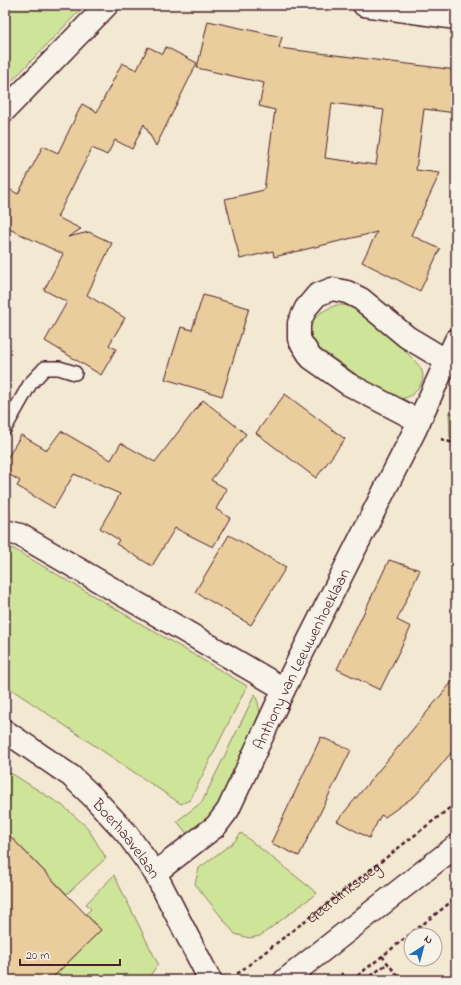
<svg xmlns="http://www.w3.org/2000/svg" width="461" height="985" font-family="'Indie Flower',sans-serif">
<rect width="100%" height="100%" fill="#f3e8d2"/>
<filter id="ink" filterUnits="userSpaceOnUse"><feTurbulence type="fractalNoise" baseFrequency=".025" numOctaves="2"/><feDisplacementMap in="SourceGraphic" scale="8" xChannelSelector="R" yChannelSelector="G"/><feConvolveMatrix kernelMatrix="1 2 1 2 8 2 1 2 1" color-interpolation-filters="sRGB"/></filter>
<g filter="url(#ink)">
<g fill="#cee499" stroke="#8c8262">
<path d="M 5,5 L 85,5 L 5,88 Z"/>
<path d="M 337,305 C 342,305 348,305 352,307 C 363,313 418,360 421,369 C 425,377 422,384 416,391 C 409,399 401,399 391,399 C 372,385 352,372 333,358 C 328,354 319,350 316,345 C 301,325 318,311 337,305 Z"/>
<path d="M 449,412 L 456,414 L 456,439 L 450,437 Z"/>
<path d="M 5,547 L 12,548 L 247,686 L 190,800 L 181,804 L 5,685 Z"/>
<path d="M 255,694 C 259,705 261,712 259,723 L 213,815 L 188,835 L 177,821 L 202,802 Z"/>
<path d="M 7,772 L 14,775 L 63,806 L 87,827 L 106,858 L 67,894 L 5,831 L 5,773 Z"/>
<path d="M 241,833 L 317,893 L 260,936 L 249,938 L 235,934 L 195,884 L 199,868 L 235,841 Z"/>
<path d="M 114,875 L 158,964 L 147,980 L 50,980 L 101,930 L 86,914 L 91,909 L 86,904 Z"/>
</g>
<g fill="#e9cd9d" stroke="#4a1f2b" fill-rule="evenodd">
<path d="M 208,21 L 282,37 L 279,48 L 456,70 L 456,113 L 424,109 L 416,170 L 440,173 L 411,235 L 440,249 L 420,291 L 362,262 L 377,232 L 274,257 L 273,251 L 240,259 L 225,199 L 264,190 L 275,110 L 259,106 L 264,83 L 197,68 ZM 332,103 L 384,110 L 376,165 L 325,158 Z"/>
<path d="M 148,47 L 163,54 L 166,47 L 197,63 L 156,146 L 144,124 L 132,149 L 115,140 L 107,155 L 92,148 L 57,217 L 81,229 L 68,237 L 89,232 L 112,243 L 87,295 L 125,318 L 109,345 L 116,349 L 101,375 L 45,341 L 67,302 L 44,290 L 63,254 L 5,227 L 5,187 L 18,194 L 43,146 L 58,153 L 82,104 L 97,112 L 122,63 L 137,70 Z"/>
<path d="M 203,295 L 249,308 L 222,396 L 165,379 L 181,327 L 192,330 Z"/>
<path d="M 285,394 L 345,439 L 316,478 L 256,433 Z"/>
<path d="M 203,400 L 246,434 L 211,480 L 227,489 L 216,509 L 230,518 L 213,547 L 175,528 L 152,566 L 116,544 L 119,540 L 100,528 L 120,494 L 74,474 L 54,508 L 17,486 L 20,481 L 5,472 L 5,462 L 21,435 L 47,450 L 61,431 L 111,460 L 121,443 L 155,462 Z"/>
<path d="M 229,535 L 286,567 L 251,625 L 195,592 Z"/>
<path d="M 389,560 L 420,570 L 397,620 L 411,627 L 380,690 L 337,669 Z"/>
<path d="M 456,677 L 456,747 L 416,795 L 385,817 L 381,815 L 369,838 L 337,821 Z"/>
<path d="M 321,737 L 351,750 L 299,856 L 271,843 Z"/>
<path d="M 5,831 L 101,930 L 50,980 L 5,980 Z"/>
</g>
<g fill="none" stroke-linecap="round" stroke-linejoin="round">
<defs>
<path id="lane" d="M 5,428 L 30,384 L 45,368 L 59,368 L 75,373"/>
<g id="street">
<path d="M 364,5 L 456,18"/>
<path d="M 5,110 L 107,5"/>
<path d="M 419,421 L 348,384 L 311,358 L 299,339 L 299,323 L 306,308 L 317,295 L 332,289 L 347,292 L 361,299 L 407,337 L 447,361"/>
<path d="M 5,531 L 20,535 L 284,689"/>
<path id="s2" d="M 5,731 L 71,776 L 93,797 L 127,834 L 155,873 L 210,980"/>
<path id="s3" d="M 155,873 L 216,826 L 228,810 L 284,689 L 415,430 L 456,340"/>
</g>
<path id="primary" d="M 285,980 L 456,846"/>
</defs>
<use href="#lane" stroke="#4a1f2b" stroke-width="16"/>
<use href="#street" stroke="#4a1f2b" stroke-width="25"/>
<use href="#primary" stroke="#4a1f2b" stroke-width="25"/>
<g stroke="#4a1f2b" stroke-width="2.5" stroke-dasharray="4 3" stroke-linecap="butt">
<path d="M 441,439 L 456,444"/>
<path d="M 382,956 L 401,980"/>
<path d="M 341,973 L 347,980"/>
<path id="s1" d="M 237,974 L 456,803"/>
<path d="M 352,980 L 456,898"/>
<path d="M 365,980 L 388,963"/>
</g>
<use href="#lane" stroke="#f7f3e8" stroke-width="13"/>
<use href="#street" stroke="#f7f3e8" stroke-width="22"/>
<use href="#primary" stroke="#f7f3e8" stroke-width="22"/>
</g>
</g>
<g text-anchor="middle" stroke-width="3.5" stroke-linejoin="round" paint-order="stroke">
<g font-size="16" fill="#4a1f2b" stroke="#f7f3e8">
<text dy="6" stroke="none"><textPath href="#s3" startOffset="265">Anthony van Leeuwenhoeklaan</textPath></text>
<text dy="6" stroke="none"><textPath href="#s2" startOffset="164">Boerhaavelaan</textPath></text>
<text dy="6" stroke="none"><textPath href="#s1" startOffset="134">Geerdinksweg</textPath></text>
</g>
</g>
<rect width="461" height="985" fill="none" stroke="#f7f3e8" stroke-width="20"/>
<rect x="10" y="10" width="441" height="965" fill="none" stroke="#4a1f2b" stroke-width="1.5" filter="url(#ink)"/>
<g transform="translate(423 947) rotate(36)"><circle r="19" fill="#f7f3e8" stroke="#b29e9c"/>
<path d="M0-3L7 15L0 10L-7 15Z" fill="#1f6fb2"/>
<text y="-6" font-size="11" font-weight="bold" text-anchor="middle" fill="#4a1f2b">N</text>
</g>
<path d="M20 959v6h100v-6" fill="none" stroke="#4a1f2b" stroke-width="2"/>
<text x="26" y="959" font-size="12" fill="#4a1f2b" stroke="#f7f3e8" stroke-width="3" paint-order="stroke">20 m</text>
</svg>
